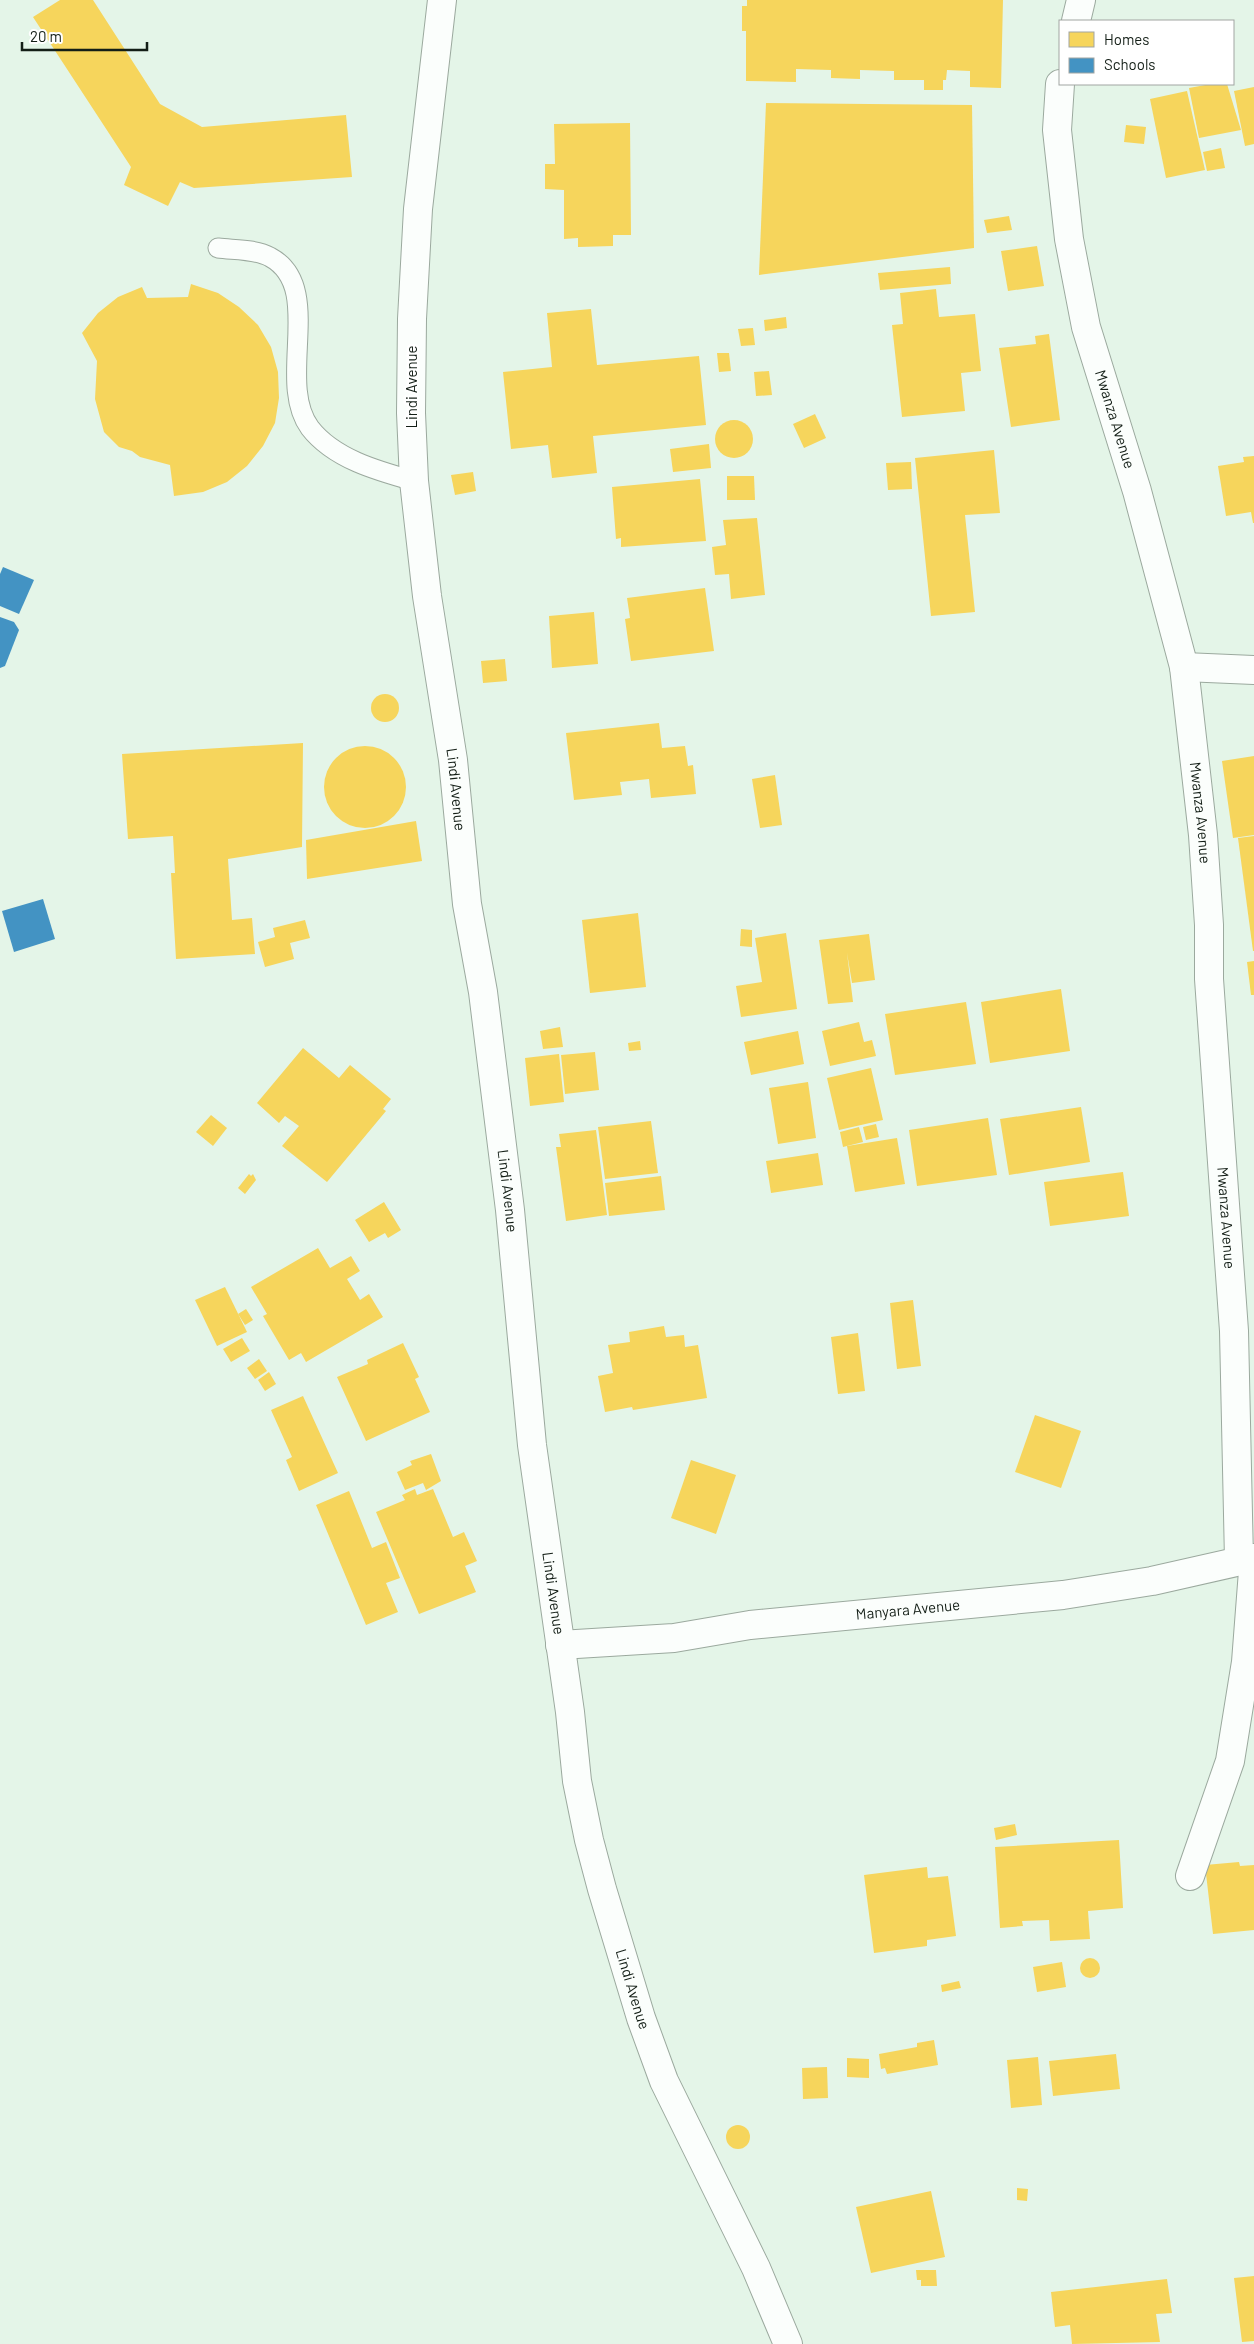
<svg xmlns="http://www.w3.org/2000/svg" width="1254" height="2344" font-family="Barlow,sans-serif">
<rect width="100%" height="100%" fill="#e4f5e8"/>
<g fill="#f6d55c">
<path d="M 60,0 L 93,0 L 160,104 L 202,127 L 346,115 L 352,177 L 194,188 L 180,182 L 168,206 L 124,185 L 131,167 L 33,17 Z"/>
<path d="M 747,0 L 1003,0 L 1001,88 L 970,87 L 970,71 L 947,70 L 946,80 L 943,80 L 943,90 L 924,90 L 924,80 L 894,80 L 894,71 L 860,70 L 860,79 L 831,78 L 831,70 L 796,69 L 796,82 L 746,81 L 746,31 L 742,31 L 742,6 L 747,6 Z"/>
<path d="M 1211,84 L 1227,84 L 1241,130 L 1199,138 L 1189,88 Z"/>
<path d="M 1254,87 L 1254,144 L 1245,146 L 1234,91 Z"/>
<path d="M 1187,91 L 1205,170 L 1166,178 L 1150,99 Z"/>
<path d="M 766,103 L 972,105 L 974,248 L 759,275 Z"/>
<path d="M 630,123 L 631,235 L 613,235 L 613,246 L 578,247 L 578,238 L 564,239 L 564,190 L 545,189 L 545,164 L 555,164 L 554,124 Z"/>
<path d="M 1126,125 L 1146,127 L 1144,144 L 1124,142 Z"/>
<path d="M 1221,148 L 1225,168 L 1207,171 L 1203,152 Z"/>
<path d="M 1009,216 L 1012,230 L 987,233 L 984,220 Z"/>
<path d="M 1037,246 L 1044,286 L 1008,291 L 1001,251 Z"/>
<path d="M 950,267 L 951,284 L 880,290 L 878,273 Z"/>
<path d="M 191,284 L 218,293 L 239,307 L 258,325 L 271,347 L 278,372 L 279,398 L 275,423 L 263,446 L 247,466 L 227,482 L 203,492 L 174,496 L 170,465 L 140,457 L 132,451 L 119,447 L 104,432 L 95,399 L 97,361 L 82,333 L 98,313 L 118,297 L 142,287 L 147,298 L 188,297 Z"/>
<path d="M 936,289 L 939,317 L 975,314 L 981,371 L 961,373 L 965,411 L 902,417 L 892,325 L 903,324 L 900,293 Z"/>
<path d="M 591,309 L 597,365 L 699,356 L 706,425 L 593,436 L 597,473 L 552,478 L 548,445 L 511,449 L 503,372 L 552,367 L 547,313 Z"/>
<path d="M 786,317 L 787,328 L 765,331 L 764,320 Z"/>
<path d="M 753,328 L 755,345 L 741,346 L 738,329 Z"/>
<path d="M 1049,334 L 1060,420 L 1011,427 L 999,348 L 1036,344 L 1035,336 Z"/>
<path d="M 717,353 L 729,353 L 731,371 L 719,372 Z"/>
<path d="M 769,371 L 772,395 L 756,396 L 754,372 Z"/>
<path d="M 815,414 L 826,438 L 804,448 L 793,424 Z"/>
<circle cx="734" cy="439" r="19"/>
<path d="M 709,444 L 711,468 L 673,472 L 670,449 Z"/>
<path d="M 994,450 L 1000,513 L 965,515 L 975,612 L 931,616 L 915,458 Z"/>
<path d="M 1254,456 L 1254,523 L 1253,523 L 1251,512 L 1226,516 L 1218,466 L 1244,462 L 1243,457 Z"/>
<path d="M 911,462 L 912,489 L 888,490 L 886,463 Z"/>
<path d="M 473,472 L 476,491 L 455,495 L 451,475 Z"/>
<path d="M 727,476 L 754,476 L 755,500 L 727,500 Z"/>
<path d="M 700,479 L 706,541 L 621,547 L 621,538 L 616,539 L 612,487 Z"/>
<path d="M 757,518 L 765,595 L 731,599 L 729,574 L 715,575 L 712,547 L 726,545 L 723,520 Z"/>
<path d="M 705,588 L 714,651 L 631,661 L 625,619 L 630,618 L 627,598 Z"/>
<path d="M 594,612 L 598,664 L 552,668 L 549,616 Z"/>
<path d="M 505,659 L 507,681 L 483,683 L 481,661 Z"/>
<circle cx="385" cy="708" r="14"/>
<path d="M 659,723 L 662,748 L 685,746 L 688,766 L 693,765 L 696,794 L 651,798 L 649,779 L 620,782 L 622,795 L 574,800 L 566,733 Z"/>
<path d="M 303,743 L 302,847 L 228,859 L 232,920 L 252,918 L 255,954 L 176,959 L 171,873 L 175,873 L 173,836 L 128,839 L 122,754 Z"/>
<circle cx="365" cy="787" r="41"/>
<path d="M 1254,756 L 1254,835 L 1233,838 L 1222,761 Z"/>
<path d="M 775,775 L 782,825 L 760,828 L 752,779 Z"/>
<path d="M 416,821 L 422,861 L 307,879 L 306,840 Z"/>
<path d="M 1254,836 L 1254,951 L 1253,951 L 1238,838 Z"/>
<path d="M 638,913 L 646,987 L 590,993 L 582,920 Z"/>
<path d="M 305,920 L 310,938 L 290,943 L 294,959 L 265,967 L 258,942 L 275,937 L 273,928 Z"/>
<path d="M 741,929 L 752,930 L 752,947 L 740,946 Z"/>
<path d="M 786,933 L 797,1009 L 741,1017 L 736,986 L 762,982 L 755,938 Z"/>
<path d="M 869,934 L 875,980 L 852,983 L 847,953 L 853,1002 L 828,1004 L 819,940 Z"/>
<path d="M 1254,961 L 1254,995 L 1251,995 L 1247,962 Z"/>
<path d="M 1061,989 L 1070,1051 L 990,1063 L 981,1002 Z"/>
<path d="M 966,1002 L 976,1064 L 895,1075 L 885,1014 Z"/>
<path d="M 859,1022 L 864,1042 L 872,1040 L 876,1056 L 830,1066 L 822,1031 Z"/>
<path d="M 560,1027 L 563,1047 L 543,1049 L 540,1031 Z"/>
<path d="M 798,1031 L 804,1064 L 751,1075 L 744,1042 Z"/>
<path d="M 640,1041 L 641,1050 L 629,1051 L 628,1043 Z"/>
<path d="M 303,1048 L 339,1078 L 350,1065 L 391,1099 L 383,1109 L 386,1111 L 327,1182 L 282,1146 L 299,1126 L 285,1116 L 279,1123 L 257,1103 Z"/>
<path d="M 595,1052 L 599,1090 L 565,1094 L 561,1055 Z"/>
<path d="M 559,1054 L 564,1102 L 530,1106 L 525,1058 Z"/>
<path d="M 871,1068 L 883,1120 L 839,1130 L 827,1078 Z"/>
<path d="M 808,1082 L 816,1138 L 778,1144 L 769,1088 Z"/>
<path d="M 1081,1107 L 1090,1162 L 1009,1175 L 1000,1119 Z"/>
<path d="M 211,1115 L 227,1128 L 213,1146 L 196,1132 Z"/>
<path d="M 988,1118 L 997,1175 L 917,1186 L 909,1130 Z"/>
<path d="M 651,1121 L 658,1173 L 605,1179 L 598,1127 Z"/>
<path d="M 876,1124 L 879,1137 L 866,1140 L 863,1127 Z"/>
<path d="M 859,1127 L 863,1142 L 843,1147 L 840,1132 Z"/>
<path d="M 596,1130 L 607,1215 L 566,1221 L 556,1147 L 561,1147 L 559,1134 Z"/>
<path d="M 897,1138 L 905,1184 L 855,1192 L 847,1146 Z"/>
<path d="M 818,1153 L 823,1185 L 771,1193 L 766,1161 Z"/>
<path d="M 1123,1172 L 1129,1216 L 1050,1226 L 1044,1182 Z"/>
<path d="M 249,1174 L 251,1176 L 253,1174 L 256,1180 L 245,1194 L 238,1188 Z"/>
<path d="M 661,1176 L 665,1210 L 609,1216 L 605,1183 Z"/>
<path d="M 384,1202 L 401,1230 L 388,1238 L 385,1233 L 369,1242 L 355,1220 Z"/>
<path d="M 318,1248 L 330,1268 L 351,1256 L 360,1271 L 347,1279 L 360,1300 L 369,1294 L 383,1317 L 306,1362 L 301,1353 L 289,1360 L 263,1316 L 267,1314 L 251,1287 Z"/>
<path d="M 225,1287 L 247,1332 L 217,1346 L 195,1300 Z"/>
<path d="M 913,1300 L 921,1366 L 897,1369 L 890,1303 Z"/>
<path d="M 246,1309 L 253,1320 L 245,1325 L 238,1314 Z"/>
<path d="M 664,1326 L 666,1337 L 684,1335 L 685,1347 L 698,1345 L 707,1398 L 633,1410 L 632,1407 L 605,1412 L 598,1376 L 613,1373 L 608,1345 L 630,1342 L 629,1332 Z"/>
<path d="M 858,1333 L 865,1391 L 838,1394 L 831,1337 Z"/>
<path d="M 242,1338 L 250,1351 L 231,1362 L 223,1349 Z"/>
<path d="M 403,1343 L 419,1377 L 415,1379 L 430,1412 L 366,1441 L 337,1377 L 368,1364 L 367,1360 Z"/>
<path d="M 259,1359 L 267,1371 L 255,1379 L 247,1368 Z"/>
<path d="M 269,1372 L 276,1384 L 265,1391 L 258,1380 Z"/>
<path d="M 303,1396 L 338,1473 L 299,1491 L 286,1460 L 292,1457 L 271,1410 Z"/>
<path d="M 1035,1415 L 1081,1431 L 1061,1488 L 1015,1472 Z"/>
<path d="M 431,1454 L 441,1481 L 426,1490 L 423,1483 L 405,1490 L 397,1472 L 412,1465 L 410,1461 Z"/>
<path d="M 691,1460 L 736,1475 L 716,1534 L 671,1518 Z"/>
<path d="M 415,1489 L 417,1495 L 433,1489 L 453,1537 L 464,1532 L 477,1561 L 465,1566 L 476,1592 L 419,1614 L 376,1512 L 405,1500 L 402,1495 Z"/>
<path d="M 349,1491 L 372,1548 L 386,1542 L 400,1578 L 386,1583 L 398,1612 L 366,1625 L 316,1505 Z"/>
<path d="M 1015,1824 L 1017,1835 L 996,1840 L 994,1828 Z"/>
<path d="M 1119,1840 L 1123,1908 L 1088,1911 L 1090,1939 L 1050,1941 L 1049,1920 L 1022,1921 L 1023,1926 L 1000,1928 L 995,1847 Z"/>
<path d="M 1239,1862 L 1240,1866 L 1254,1865 L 1254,1930 L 1213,1934 L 1205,1865 Z"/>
<path d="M 927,1867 L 928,1878 L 948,1876 L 956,1936 L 927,1940 L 927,1946 L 874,1953 L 864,1875 Z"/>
<circle cx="1090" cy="1968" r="10"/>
<path d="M 1062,1962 L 1066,1987 L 1037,1992 L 1033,1967 Z"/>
<path d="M 959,1981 L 961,1988 L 942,1992 L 941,1985 Z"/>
<path d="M 934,2040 L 938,2065 L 887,2074 L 885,2068 L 881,2069 L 879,2054 L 917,2047 L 917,2043 Z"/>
<path d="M 1116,2054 L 1120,2089 L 1053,2096 L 1049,2061 Z"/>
<path d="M 1038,2057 L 1042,2105 L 1011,2108 L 1007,2060 Z"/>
<path d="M 847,2058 L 869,2059 L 869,2078 L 847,2077 Z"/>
<path d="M 827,2067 L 828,2098 L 803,2099 L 802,2068 Z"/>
<circle cx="738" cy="2137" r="12"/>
<path d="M 1017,2188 L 1028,2189 L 1027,2201 L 1017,2200 Z"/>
<path d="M 931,2191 L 945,2257 L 871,2273 L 856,2207 Z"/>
<path d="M 916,2270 L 936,2270 L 937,2286 L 921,2286 L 921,2280 L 917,2280 Z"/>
<path d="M 1254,2276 L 1254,2341 L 1242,2342 L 1234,2278 Z"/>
<path d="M 1167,2279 L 1172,2313 L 1156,2314 L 1160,2342 L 1072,2344 L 1070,2325 L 1055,2327 L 1051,2292 Z"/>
</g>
<g fill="#4393c3">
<path d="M 3,567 L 34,580 L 19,614 L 0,606 L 0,574 Z"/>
<path d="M 0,617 L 14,622 L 19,630 L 5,666 L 0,668 Z"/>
<path d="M 43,899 L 55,939 L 14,952 L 2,911 Z"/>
</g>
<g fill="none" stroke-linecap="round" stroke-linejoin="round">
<defs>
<path id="lane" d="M 218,248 C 234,250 256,249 270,257 C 326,287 275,381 310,428 C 334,459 378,471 414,481"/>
<g id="street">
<path id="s1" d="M 442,0 L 418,209 L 412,319 L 411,413 L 414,481 L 427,596 L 453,760 L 467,904 L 483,992 L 510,1210 L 532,1445 L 570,1712 L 577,1781 L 589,1840 L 602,1889 L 641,2018 L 664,2081 L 756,2268 L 788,2344"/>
<path d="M 1076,21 L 1081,0"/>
<path id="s2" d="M 1060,84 L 1057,130 L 1069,239 L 1086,327 L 1137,491 L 1184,667 L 1203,835 L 1209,925 L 1209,979 L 1234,1331 L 1239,1560"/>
<path d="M 1184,667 L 1254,670"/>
<path id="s3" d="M 560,1645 L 674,1638 L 750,1625 L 1063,1595 L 1152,1581 L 1254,1558"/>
<path d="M 1190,1876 L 1230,1761 L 1246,1662 L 1254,1558"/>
</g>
</defs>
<use href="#lane" stroke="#9ba99e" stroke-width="21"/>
<use href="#street" stroke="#9ba99e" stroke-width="30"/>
<use href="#lane" stroke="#fbfefc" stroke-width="19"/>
<use href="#street" stroke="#fbfefc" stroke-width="28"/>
</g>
<g text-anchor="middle" stroke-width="5" stroke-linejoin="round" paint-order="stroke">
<g font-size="15" fill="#131e16" stroke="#fff">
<text transform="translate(412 387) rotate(-90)" y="5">Lindi Avenue</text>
<text dy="5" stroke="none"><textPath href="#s2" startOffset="342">Mwanza Avenue</textPath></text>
<text dy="5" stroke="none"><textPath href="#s1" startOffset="794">Lindi Avenue</textPath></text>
<text dy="5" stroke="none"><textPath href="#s2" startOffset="746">Mwanza Avenue</textPath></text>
<text dy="5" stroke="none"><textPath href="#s1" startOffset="1199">Lindi Avenue</textPath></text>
<text dy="5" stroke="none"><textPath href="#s2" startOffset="1152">Mwanza Avenue</textPath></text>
<text dy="5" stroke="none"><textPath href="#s1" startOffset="1604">Lindi Avenue</textPath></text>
<text dy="5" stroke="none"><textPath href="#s3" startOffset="350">Manyara Avenue</textPath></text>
<text dy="5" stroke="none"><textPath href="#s1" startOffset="2009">Lindi Avenue</textPath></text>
</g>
</g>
<rect x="1059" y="20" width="175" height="65" fill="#ffffff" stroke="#a1a5a2"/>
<rect x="1069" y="32" width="25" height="15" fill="#f6d55c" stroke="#a1a5a2"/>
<text x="1104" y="45" font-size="15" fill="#131e16">Homes</text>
<rect x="1069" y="58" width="25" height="15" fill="#4393c3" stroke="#a1a5a2"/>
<text x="1104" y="70" font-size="15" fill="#131e16">Schools</text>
<path d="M22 42v8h125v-8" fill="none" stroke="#131e16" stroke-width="2.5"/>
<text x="30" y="42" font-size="15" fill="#131e16" stroke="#ffffff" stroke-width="4" paint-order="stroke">20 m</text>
</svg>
